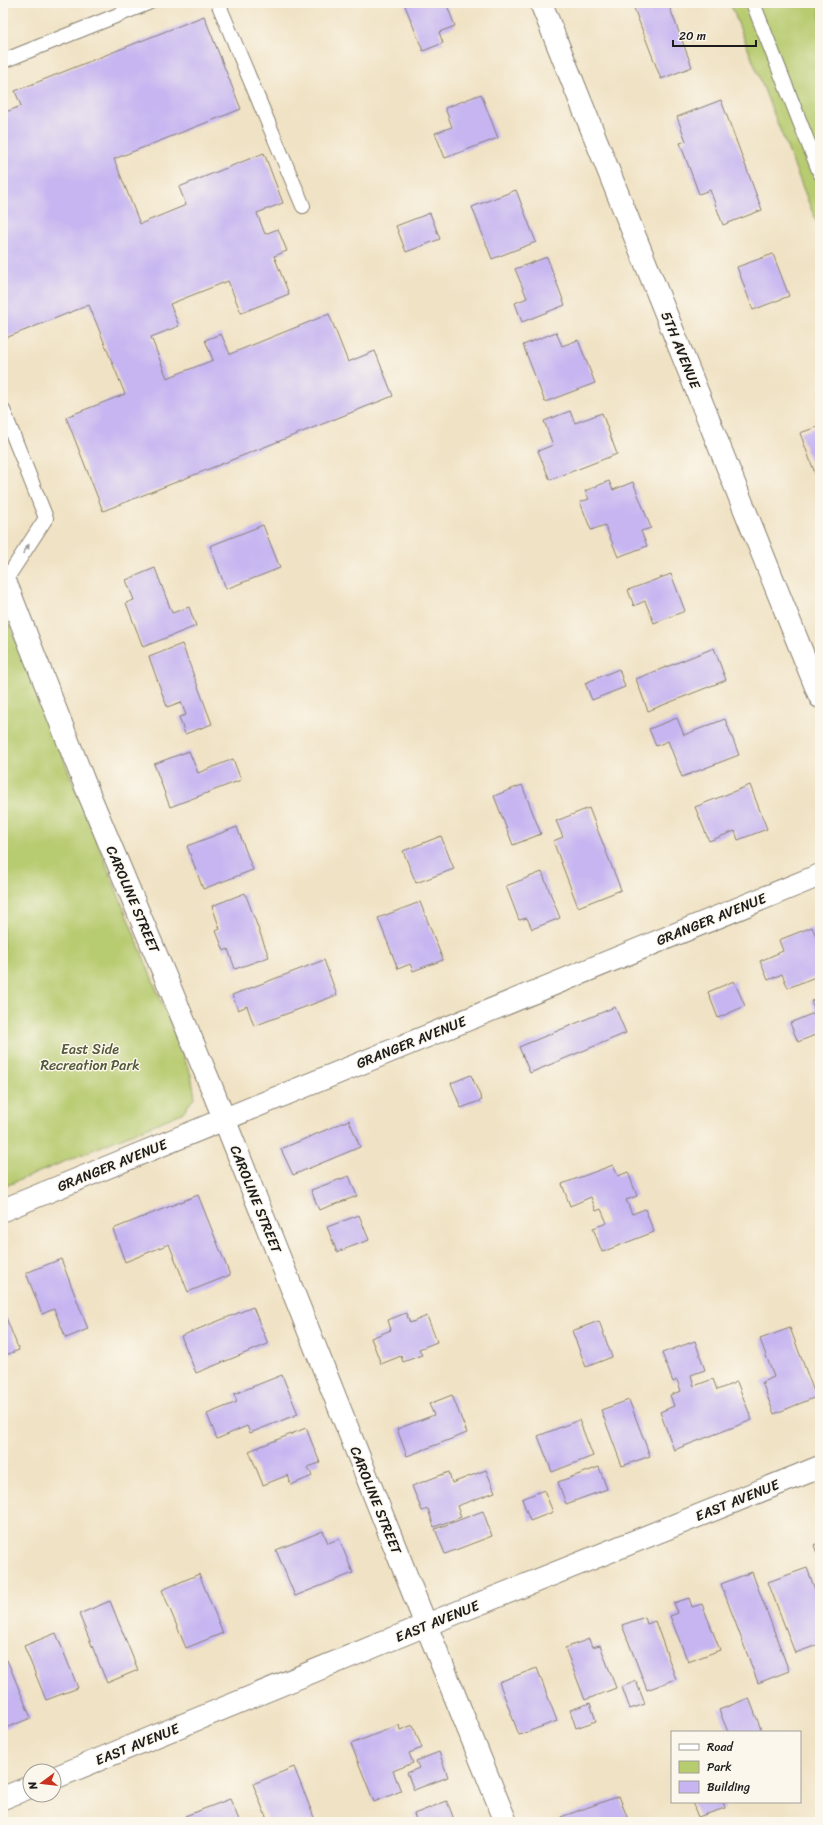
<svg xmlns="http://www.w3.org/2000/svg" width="823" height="1825" font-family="Sriracha,sans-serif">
<rect width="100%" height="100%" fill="#fbf7ec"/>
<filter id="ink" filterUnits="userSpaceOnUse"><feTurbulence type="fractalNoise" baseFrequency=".025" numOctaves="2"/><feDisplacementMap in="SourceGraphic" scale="8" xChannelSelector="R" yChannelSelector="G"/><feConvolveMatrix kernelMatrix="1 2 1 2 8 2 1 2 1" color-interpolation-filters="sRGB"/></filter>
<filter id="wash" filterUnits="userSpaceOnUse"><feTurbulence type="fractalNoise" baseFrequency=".012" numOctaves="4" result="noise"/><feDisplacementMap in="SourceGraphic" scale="16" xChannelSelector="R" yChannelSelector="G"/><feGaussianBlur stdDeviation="0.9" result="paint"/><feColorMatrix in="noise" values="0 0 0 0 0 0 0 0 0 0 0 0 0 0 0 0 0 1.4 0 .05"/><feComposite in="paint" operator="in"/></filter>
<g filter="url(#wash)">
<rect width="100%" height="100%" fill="#f0e2c4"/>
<g fill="#b7cb6f" stroke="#6a7446">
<path d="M 730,3 L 820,3 L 820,231 Z"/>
<path d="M 3,609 L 191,1075 L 195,1097 L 182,1113 L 3,1187 Z"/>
</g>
<g id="blocks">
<g fill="#c6b5f1">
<path d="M 404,3 L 446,3 L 455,26 L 439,32 L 443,43 L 423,51 Z"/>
<path d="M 632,3 L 668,3 L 692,67 L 661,79 Z"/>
<path d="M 204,16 L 241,109 L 114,159 L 140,224 L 186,205 L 179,187 L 264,153 L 283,203 L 257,213 L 265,234 L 278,229 L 287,251 L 274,256 L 289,294 L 241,313 L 228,281 L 170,304 L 179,326 L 151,337 L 167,378 L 213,360 L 205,340 L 221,334 L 230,354 L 329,314 L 348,362 L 375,351 L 393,396 L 103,511 L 66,417 L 125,394 L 89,305 L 3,339 L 3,113 L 21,106 L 15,91 Z"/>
<path d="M 481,94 L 498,138 L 445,158 L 435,133 L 452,127 L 445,108 Z"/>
<path d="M 721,100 L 762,210 L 723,225 L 710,190 L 699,194 L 680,143 L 686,141 L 677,117 Z"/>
<path d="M 516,190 L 536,242 L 492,259 L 472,207 Z"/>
<path d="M 430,213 L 440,239 L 406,252 L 396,226 Z"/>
<path d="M 773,254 L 789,296 L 753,310 L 737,267 Z"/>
<path d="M 547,257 L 565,305 L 522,322 L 515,303 L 527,298 L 515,269 Z"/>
<path d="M 556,332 L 562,346 L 578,340 L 595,383 L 545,402 L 523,345 Z"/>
<path d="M 570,411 L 575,423 L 602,413 L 617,454 L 550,480 L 538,451 L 553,445 L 544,421 Z"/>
<path d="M 820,426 L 820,487 L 800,433 Z"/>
<path d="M 609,481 L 613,490 L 633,482 L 651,528 L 641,531 L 647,546 L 618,557 L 605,525 L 591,530 L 580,502 L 589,499 L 585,491 Z"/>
<path d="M 263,525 L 280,568 L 226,589 L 210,546 Z"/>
<path d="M 155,568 L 172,613 L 189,607 L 196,626 L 143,647 L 126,603 L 134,600 L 126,580 Z"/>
<path d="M 671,574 L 685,611 L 654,623 L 645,601 L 634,606 L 628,590 Z"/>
<path d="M 182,644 L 212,724 L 185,734 L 179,717 L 186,715 L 181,702 L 167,707 L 149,657 Z"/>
<path d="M 714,648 L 726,680 L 648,711 L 636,679 Z"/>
<path d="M 619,669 L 625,687 L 592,700 L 585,683 Z"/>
<path d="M 677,718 L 684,735 L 725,719 L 739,755 L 682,777 L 668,741 L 656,746 L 649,729 Z"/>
<path d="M 189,751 L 198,773 L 233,759 L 241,780 L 170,807 L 154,764 Z"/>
<path d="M 522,785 L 541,834 L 513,845 L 494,796 Z"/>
<path d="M 750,785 L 767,829 L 738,840 L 735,831 L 709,841 L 695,807 Z"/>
<path d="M 589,808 L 621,890 L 578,907 L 553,841 L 563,837 L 556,821 Z"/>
<path d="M 237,827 L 253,870 L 203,889 L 187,846 Z"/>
<path d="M 441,836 L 454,869 L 416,883 L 403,851 Z"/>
<path d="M 542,872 L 560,918 L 532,929 L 527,918 L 519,920 L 506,886 Z"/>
<path d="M 245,893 L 269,957 L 235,969 L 228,949 L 224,951 L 216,931 L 220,929 L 212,906 Z"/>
<path d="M 420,902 L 443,960 L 413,971 L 410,964 L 398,969 L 378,918 Z"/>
<path d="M 812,927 L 820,945 L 820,975 L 788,988 L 782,974 L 768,980 L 760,961 L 783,951 L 779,940 Z"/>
<path d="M 324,960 L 337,995 L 254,1026 L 247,1006 L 238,1010 L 232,995 Z"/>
<path d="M 734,981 L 745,1006 L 718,1018 L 708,992 Z"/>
<path d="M 820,997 L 820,1033 L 798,1042 L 790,1023 L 816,1012 L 811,1001 Z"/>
<path d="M 615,1007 L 626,1033 L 530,1073 L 519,1047 Z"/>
<path d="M 471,1075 L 482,1100 L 461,1108 L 451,1083 Z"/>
<path d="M 349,1120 L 360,1147 L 293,1175 L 281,1149 Z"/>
<path d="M 613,1165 L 618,1176 L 628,1172 L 637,1196 L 626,1200 L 632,1214 L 645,1209 L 654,1232 L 602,1252 L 593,1228 L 607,1223 L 601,1209 L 596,1211 L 591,1197 L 570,1206 L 562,1184 Z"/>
<path d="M 349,1176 L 357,1196 L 319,1210 L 311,1190 Z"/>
<path d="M 198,1195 L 230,1275 L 188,1292 L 169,1244 L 125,1262 L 113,1229 Z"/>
<path d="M 359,1215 L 369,1240 L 337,1252 L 327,1227 Z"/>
<path d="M 61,1259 L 88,1329 L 66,1338 L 54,1309 L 42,1314 L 26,1273 Z"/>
<path d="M 253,1307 L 268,1344 L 196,1373 L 181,1336 Z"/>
<path d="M 3,1310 L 19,1350 L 3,1356 Z"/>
<path d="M 406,1313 L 410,1323 L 427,1316 L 437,1342 L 419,1349 L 422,1355 L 403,1362 L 401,1356 L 381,1364 L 371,1338 L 391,1330 L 388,1320 Z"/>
<path d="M 599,1321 L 612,1357 L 586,1367 L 572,1331 Z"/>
<path d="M 790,1328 L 816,1397 L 774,1414 L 762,1382 L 774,1377 L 760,1339 Z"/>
<path d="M 695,1341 L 705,1370 L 691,1375 L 694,1386 L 713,1379 L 717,1390 L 737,1382 L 752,1420 L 674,1450 L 660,1412 L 674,1406 L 670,1395 L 681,1391 L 677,1380 L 673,1382 L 662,1353 Z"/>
<path d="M 282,1375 L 298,1414 L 250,1433 L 247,1426 L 217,1439 L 207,1414 L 237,1402 L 234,1394 Z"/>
<path d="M 452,1395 L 467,1433 L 407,1456 L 397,1429 L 434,1415 L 429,1404 Z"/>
<path d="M 629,1400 L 650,1456 L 622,1466 L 601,1410 Z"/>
<path d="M 579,1420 L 593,1456 L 552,1472 L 538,1436 Z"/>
<path d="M 306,1428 L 320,1463 L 308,1467 L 312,1476 L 291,1485 L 288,1475 L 263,1485 L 249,1451 Z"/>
<path d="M 599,1467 L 607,1489 L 566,1504 L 558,1482 Z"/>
<path d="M 486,1470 L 495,1492 L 457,1506 L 461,1517 L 434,1527 L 428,1509 L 422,1511 L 412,1486 L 449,1472 L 452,1483 Z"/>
<path d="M 544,1490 L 553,1512 L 530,1521 L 522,1499 Z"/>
<path d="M 483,1511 L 492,1536 L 445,1554 L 435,1529 Z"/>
<path d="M 323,1531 L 328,1543 L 339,1539 L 353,1573 L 295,1596 L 276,1550 Z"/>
<path d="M 820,1542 L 820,1562 L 814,1545 Z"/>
<path d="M 807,1568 L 820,1603 L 820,1644 L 795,1653 L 768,1582 Z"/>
<path d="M 752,1572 L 789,1671 L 758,1683 L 721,1584 Z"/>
<path d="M 199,1574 L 223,1633 L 186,1648 L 162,1590 Z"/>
<path d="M 689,1598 L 692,1607 L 702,1604 L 720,1650 L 688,1662 L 670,1616 L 678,1613 L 674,1603 Z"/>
<path d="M 110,1601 L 138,1670 L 107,1683 L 79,1614 Z"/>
<path d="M 645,1617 L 647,1624 L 655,1621 L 676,1679 L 647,1690 L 622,1625 Z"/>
<path d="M 56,1633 L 78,1688 L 46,1700 L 24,1646 Z"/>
<path d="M 589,1639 L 592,1647 L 600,1645 L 616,1688 L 585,1700 L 565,1648 Z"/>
<path d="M 7,1660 L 31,1718 L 3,1729 L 3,1661 Z"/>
<path d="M 537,1668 L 557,1721 L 519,1735 L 499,1682 Z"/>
<path d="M 636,1681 L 645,1704 L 630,1709 L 622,1687 Z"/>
<path d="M 749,1698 L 762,1732 L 728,1732 L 719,1710 Z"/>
<path d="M 590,1703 L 596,1721 L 576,1728 L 570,1710 Z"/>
<path d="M 399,1725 L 400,1730 L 413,1725 L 422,1748 L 409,1753 L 413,1763 L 393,1771 L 401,1791 L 374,1802 L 351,1744 Z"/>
<path d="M 439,1752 L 448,1777 L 414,1790 L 407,1773 L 419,1768 L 416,1761 Z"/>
<path d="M 294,1767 L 315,1820 L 311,1822 L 268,1822 L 253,1784 Z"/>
<path d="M 619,1796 L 629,1822 L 562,1822 L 561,1817 Z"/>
<path d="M 230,1799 L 240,1822 L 187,1822 L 185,1816 Z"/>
<path d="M 447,1801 L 455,1822 L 417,1822 L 414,1814 Z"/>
<path d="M 692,1802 L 723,1802 L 725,1808 L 698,1817 Z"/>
</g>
</g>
</g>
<g filter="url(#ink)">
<use href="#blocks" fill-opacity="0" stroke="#867f70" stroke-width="1"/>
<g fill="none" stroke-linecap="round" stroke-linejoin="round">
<defs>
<g id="service">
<path d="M 218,3 L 303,206"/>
<path d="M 753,3 L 820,173"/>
<path d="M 3,61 L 148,3"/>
<path d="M 3,410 L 46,518 L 5,581"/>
</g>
<g id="minor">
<path d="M 541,3 L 820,697"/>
<path d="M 3,576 L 86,787 L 211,1086 L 426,1625 L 506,1822"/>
<path d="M 3,1210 L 820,875"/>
</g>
<g id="tertiary">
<path d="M 54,1778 L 426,1625 L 820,1467"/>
<path d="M 3,1798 L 30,1787"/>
</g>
</defs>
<use href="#service" stroke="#867f70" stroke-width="16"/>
<use href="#minor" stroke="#867f70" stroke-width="24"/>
<use href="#tertiary" stroke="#867f70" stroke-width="24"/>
<use href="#service" stroke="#fff" stroke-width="14"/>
<use href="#minor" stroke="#fff" stroke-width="22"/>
<use href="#tertiary" stroke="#fff" stroke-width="22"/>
</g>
<defs><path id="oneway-solid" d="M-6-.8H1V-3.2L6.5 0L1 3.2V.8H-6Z"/></defs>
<use fill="#999" href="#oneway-solid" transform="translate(26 549) rotate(-57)"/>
</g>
<g text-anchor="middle" stroke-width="3" stroke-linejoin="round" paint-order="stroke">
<g font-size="14" fill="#1c1c1c" stroke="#fbf7ec">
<text transform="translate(681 350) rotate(68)" y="5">5TH AVENUE</text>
<text transform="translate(133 899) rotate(67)" y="5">CAROLINE STREET</text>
<text transform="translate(711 919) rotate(-22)" y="5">GRANGER AVENUE</text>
<text transform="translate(411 1042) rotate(-22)" y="5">GRANGER AVENUE</text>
<text transform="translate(112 1165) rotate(-22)" y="5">GRANGER AVENUE</text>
<text transform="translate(256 1199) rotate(68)" y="5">CAROLINE STREET</text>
<text transform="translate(376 1500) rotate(68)" y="5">CAROLINE STREET</text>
<text transform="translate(737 1500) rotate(-22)" y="5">EAST AVENUE</text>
<text transform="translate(437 1621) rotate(-22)" y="5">EAST AVENUE</text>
<text transform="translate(137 1744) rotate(-22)" y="5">EAST AVENUE</text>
</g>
<g font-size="14" fill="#525939" stroke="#fbf7ec">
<text x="90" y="1054">East Side<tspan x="90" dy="16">Recreation Park</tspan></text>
</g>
</g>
<rect width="823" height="1825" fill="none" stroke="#fbf7ec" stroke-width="16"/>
<rect x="671" y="1731" width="130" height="72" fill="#fbf7ec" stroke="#a29f99"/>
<rect x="679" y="1744" width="20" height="6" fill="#ffffff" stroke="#a29f99"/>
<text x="707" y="1751" font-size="12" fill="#1c1c1c">Road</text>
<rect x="679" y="1761" width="20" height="12" fill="#b7cb6f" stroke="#a29f99"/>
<text x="707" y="1771" font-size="12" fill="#1c1c1c">Park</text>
<rect x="679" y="1781" width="20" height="12" fill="#c6b5f1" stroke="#a29f99"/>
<text x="707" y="1791" font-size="12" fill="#1c1c1c">Building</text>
<g transform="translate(42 1783) rotate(255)"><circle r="19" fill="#fbf7ec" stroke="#a29f99"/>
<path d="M0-3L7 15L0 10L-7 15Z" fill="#c8321e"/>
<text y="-6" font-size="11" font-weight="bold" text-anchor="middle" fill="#1c1c1c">N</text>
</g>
<path d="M673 40v6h83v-6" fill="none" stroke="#1c1c1c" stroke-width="2"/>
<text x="679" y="40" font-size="12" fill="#1c1c1c" stroke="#fbf7ec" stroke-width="3" paint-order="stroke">20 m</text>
</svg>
